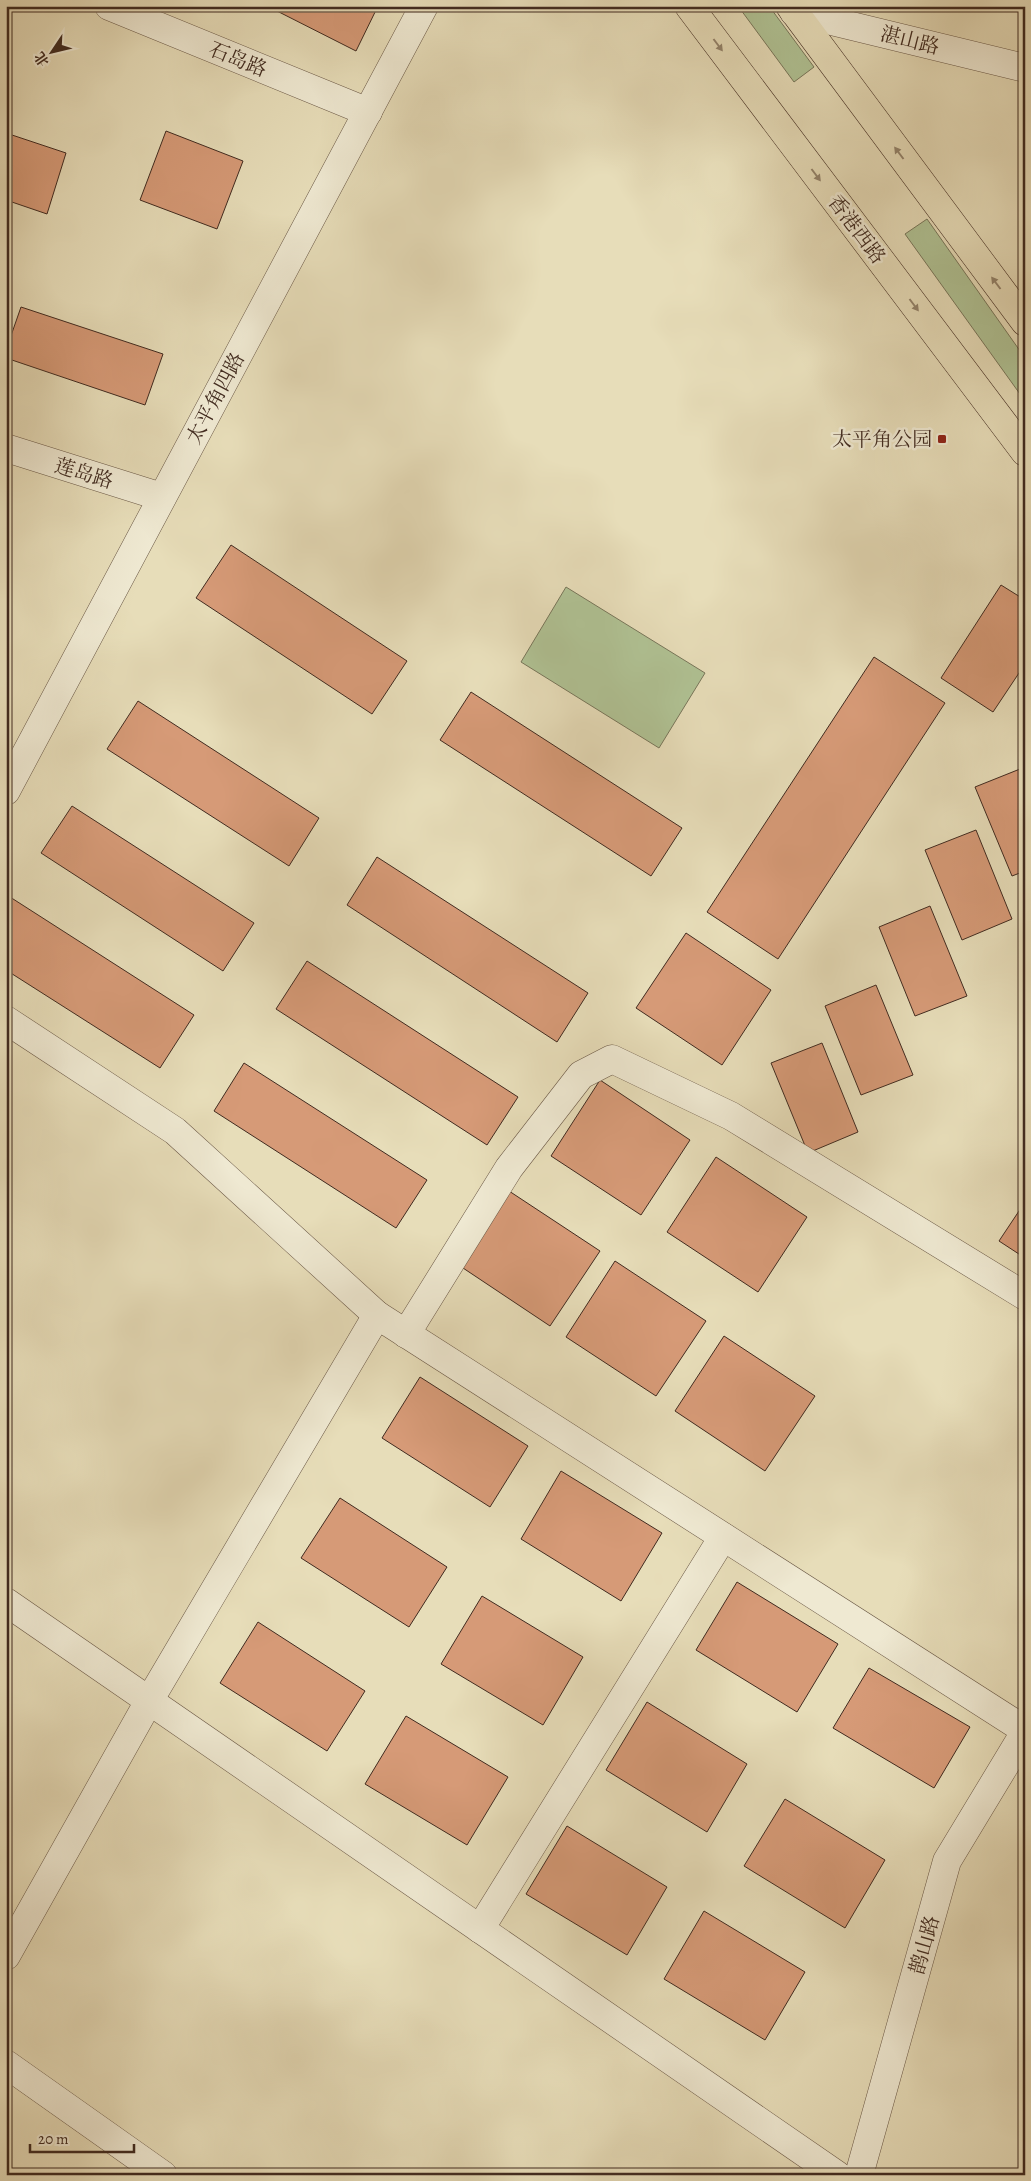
<svg xmlns="http://www.w3.org/2000/svg" width="1031" height="2181" font-family="Alegreya,'Noto Serif SC',serif">
<rect width="100%" height="100%" fill="#e7ddb9"/>
<filter id="stains"><feTurbulence type="fractalNoise" baseFrequency=".004" numOctaves="4"/><feColorMatrix values="0 0 0 0 .2 0 0 0 0 .09 0 0 0 0 .02 0 0 0 .5 -.17"/></filter>
<radialGradient id="worn" r=".72"><stop offset=".6" stop-color="#630" stop-opacity="0"/><stop offset="1" stop-color="#630" stop-opacity=".3"/></radialGradient>
<g fill="#b0c294" stroke="#78765a">
<path d="M 738,6 L 769,6 L 814,67 L 794,82 Z"/>
<path d="M 927,219 L 1025,358 L 1025,401 L 905,234 Z"/>
<path d="M 566,587 L 705,673 L 659,748 L 521,662 Z"/>
</g>
<g fill="#d69a77" stroke="#412b20">
<path d="M 277,6 L 378,6 L 356,51 L 275,10 Z"/>
<path d="M 166,131 L 243,161 L 217,229 L 140,200 Z"/>
<path d="M 6,133 L 66,153 L 47,214 L 6,200 Z"/>
<path d="M 21,307 L 163,354 L 145,405 L 6,358 L 6,350 Z"/>
<path d="M 231,545 L 407,661 L 372,714 L 196,598 Z"/>
<path d="M 1001,585 L 1025,600 L 1025,664 L 993,712 L 941,678 Z"/>
<path d="M 874,657 L 945,703 L 778,959 L 707,912 Z"/>
<path d="M 471,692 L 682,828 L 651,876 L 440,740 Z"/>
<path d="M 138,701 L 319,818 L 289,866 L 107,749 Z"/>
<path d="M 1025,767 L 1025,871 L 1012,876 L 975,787 Z"/>
<path d="M 72,806 L 254,923 L 223,971 L 41,853 Z"/>
<path d="M 976,830 L 1012,919 L 962,940 L 925,850 Z"/>
<path d="M 377,857 L 588,993 L 557,1042 L 347,905 Z"/>
<path d="M 10,897 L 194,1015 L 160,1068 L 6,970 L 6,903 Z"/>
<path d="M 930,906 L 967,996 L 915,1016 L 879,927 Z"/>
<path d="M 686,933 L 771,990 L 722,1065 L 636,1008 Z"/>
<path d="M 307,961 L 518,1097 L 487,1145 L 276,1009 Z"/>
<path d="M 876,985 L 913,1075 L 861,1095 L 825,1006 Z"/>
<path d="M 822,1043 L 858,1132 L 808,1153 L 771,1063 Z"/>
<path d="M 244,1063 L 427,1180 L 396,1228 L 214,1111 Z"/>
<path d="M 600,1080 L 690,1140 L 641,1215 L 551,1156 Z"/>
<path d="M 716,1157 L 807,1217 L 758,1292 L 667,1232 Z"/>
<path d="M 509,1191 L 600,1251 L 550,1326 L 460,1266 Z"/>
<path d="M 1025,1202 L 1025,1258 L 999,1241 Z"/>
<path d="M 615,1261 L 706,1321 L 656,1396 L 566,1337 Z"/>
<path d="M 724,1336 L 815,1396 L 765,1471 L 675,1411 Z"/>
<path d="M 420,1377 L 528,1446 L 490,1507 L 382,1438 Z"/>
<path d="M 561,1471 L 662,1533 L 621,1601 L 521,1539 Z"/>
<path d="M 340,1498 L 447,1567 L 409,1627 L 301,1558 Z"/>
<path d="M 737,1582 L 838,1644 L 797,1712 L 696,1650 Z"/>
<path d="M 482,1596 L 583,1657 L 543,1725 L 441,1664 Z"/>
<path d="M 258,1622 L 365,1691 L 327,1751 L 220,1683 Z"/>
<path d="M 869,1668 L 970,1727 L 934,1788 L 833,1728 Z"/>
<path d="M 647,1702 L 747,1764 L 707,1832 L 606,1770 Z"/>
<path d="M 406,1716 L 508,1777 L 467,1845 L 365,1784 Z"/>
<path d="M 785,1799 L 885,1860 L 845,1928 L 744,1866 Z"/>
<path d="M 567,1826 L 667,1887 L 627,1955 L 526,1894 Z"/>
<path d="M 704,1911 L 805,1972 L 765,2040 L 664,1979 Z"/>
</g>
<g fill="none" stroke-linecap="round" stroke-linejoin="round">
<defs>
<g id="minor">
<path d="M 109,6 L 368,112"/>
<path d="M 794,12 L 1025,68"/>
<path d="M 6,448 L 162,497"/>
<path d="M 6,791 L 424,6"/>
<path d="M 6,1020 L 175,1131 L 377,1315"/>
<path d="M 406,1334 L 509,1168 L 581,1075 L 612,1059 L 731,1116 L 1025,1296"/>
<path d="M 6,1602 L 837,2175"/>
<path d="M 480,1929 L 723,1537"/>
<path d="M 6,1956 L 149,1701 L 377,1315 L 1025,1730"/>
<path d="M 6,2064 L 163,2175"/>
<path d="M 859,2175 L 947,1861 L 1025,1732"/>
</g>
<g id="major">
<path d="M 689,6 L 1025,452"/>
<path d="M 790,6 L 1025,322"/>
</g>
</defs>
<use href="#minor" stroke="#6a5846" stroke-width="29"/>
<use href="#major" stroke="#412b20" stroke-width="29"/>
<use href="#minor" stroke="#efe9d2" stroke-width="28"/>
<use href="#major" stroke="#e7ddb9" stroke-width="28"/>
</g>
<defs><path id="oneway-solid" d="M-6-.8H1V-3.2L6.5 0L1 3.2V.8H-6Z" transform="scale(1.25)"/></defs>
<g fill="#94846c">
<use href="#oneway-solid" transform="translate(718 45) rotate(53)"/>
<use href="#oneway-solid" transform="translate(899 153) rotate(-127)"/>
<use href="#oneway-solid" transform="translate(816 175) rotate(53)"/>
<use href="#oneway-solid" transform="translate(996 283) rotate(-127)"/>
<use href="#oneway-solid" transform="translate(914 305) rotate(53)"/>
</g>
<rect fill="#8f2418" stroke="#efe9d2" stroke-width="2" x="937" y="434" width="10" height="10" rx="2.5"/>
<g text-anchor="middle" stroke-width="5" stroke-linejoin="round" paint-order="stroke">
<g font-size="20" fill="#412b20" stroke="#efe9d2">
<text transform="translate(910 40) rotate(14)" y="7">湛山路</text>
<text transform="translate(238 59) rotate(22)" y="7">石岛路</text>
<text transform="translate(857 229) rotate(53)" y="7">香港西路</text>
<text transform="translate(215 398) rotate(-62)" y="7">太平角四路</text>
<text transform="translate(84 473) rotate(17)" y="7">莲岛路</text>
<text transform="translate(924 1945) rotate(-74)" y="7">鹊山路</text>
</g>
<g font-size="20" fill="#412b20" stroke="#efe9d2" text-anchor="end">
<text x="932" y="446">太平角公园</text>
</g>
</g>
<rect width="1031" height="2181" fill="none" stroke="#e7ddb9" stroke-width="25"/>
<rect x="8" y="8" width="1016" height="2166" fill="none" stroke="#412b20" stroke-width="2.5"/>
<rect x="12" y="12" width="1006" height="2156" fill="none" stroke="#412b20"/>
<g transform="translate(52 52) rotate(235)" stroke="#efe9d2" stroke-width="4" paint-order="stroke">
<path d="M0-4L9 19L0 12L-9 19Z" fill="#412b20"/>
<text y="-8" font-size="14" font-weight="bold" text-anchor="middle" fill="#412b20">北</text>
</g>
<path d="M30 2144v8h104v-8" fill="none" stroke="#412b20" stroke-width="2.5"/>
<text x="38" y="2144" font-size="15" fill="#412b20" stroke="#efe9d2" stroke-width="4" paint-order="stroke">20 m</text>
<rect width="100%" height="100%" filter="url(#stains)"/>
<rect width="100%" height="100%" fill="url(#worn)"/>
</svg>
